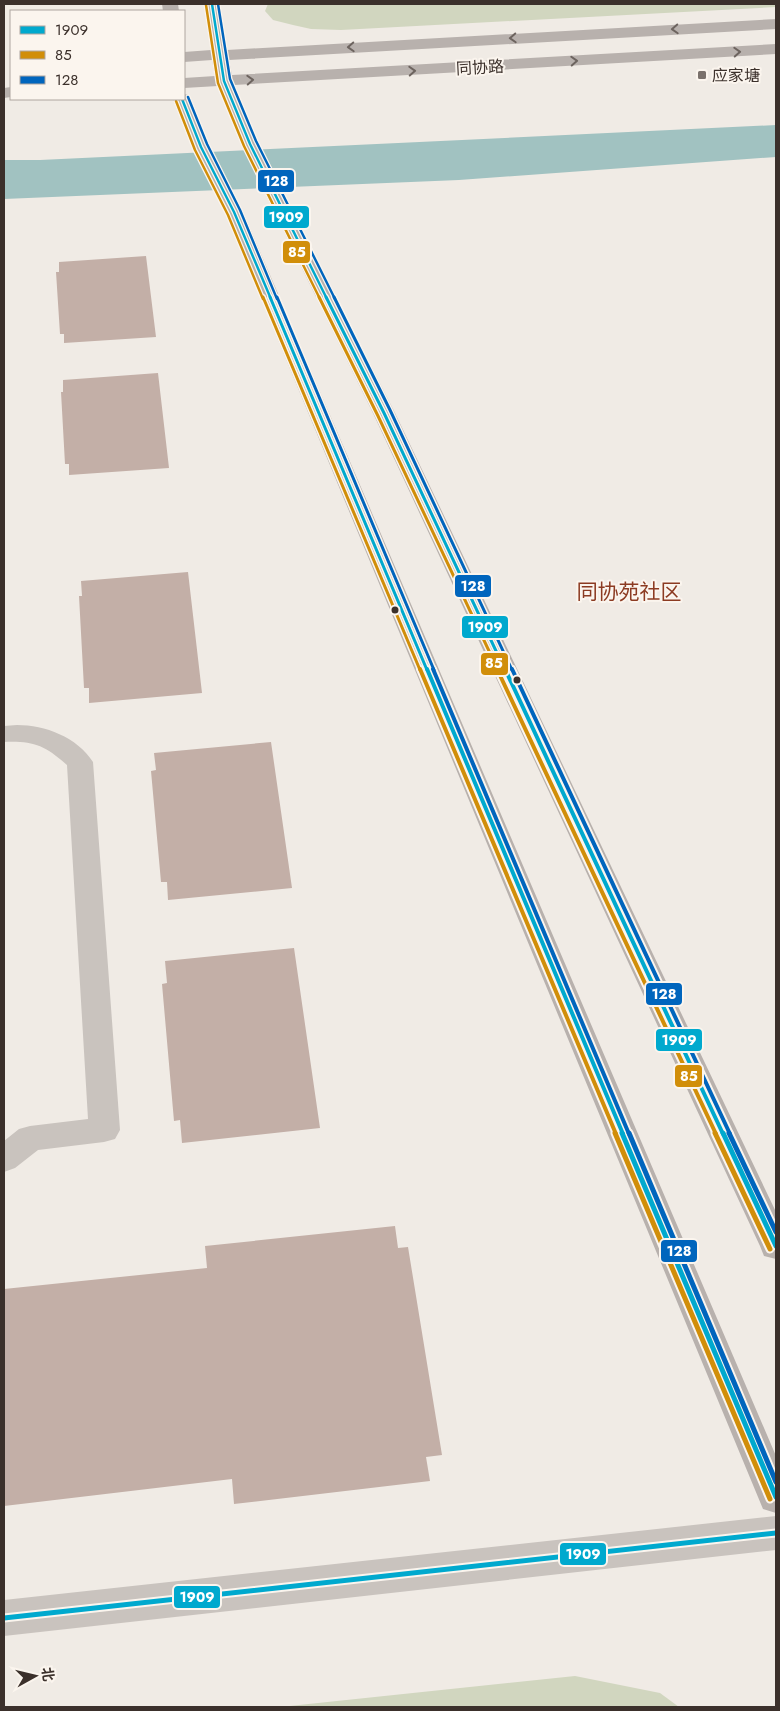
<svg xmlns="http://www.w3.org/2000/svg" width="780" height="1711" font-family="Jost,'Noto Sans SC',sans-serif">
<rect width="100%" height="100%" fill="#f0ebe5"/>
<g fill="#d1d6bf">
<path d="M 268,4 L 776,4 L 776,7 L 341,30 L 311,29 L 293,25 L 273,20 L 265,11 Z"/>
<path d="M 575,1676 L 660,1693 L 679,1707 L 280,1707 Z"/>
</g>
<path fill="#a1c2c1" d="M 776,125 L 776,157 L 459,180 L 4,199 L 4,160 L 40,160 Z"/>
<g fill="#c3afa7">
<path d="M 146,256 L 156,337 L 64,343 L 64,334 L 60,334 L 56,272 L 59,272 L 59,262 Z"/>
<path d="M 158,373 L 169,468 L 69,475 L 69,464 L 65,464 L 61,392 L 63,392 L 63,380 Z"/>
<path d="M 188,572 L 202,693 L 89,703 L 89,688 L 84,688 L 79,596 L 82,596 L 81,581 Z"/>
<path d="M 271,742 L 292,888 L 168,900 L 167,882 L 161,882 L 151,771 L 156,770 L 154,753 Z"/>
<path d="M 294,948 L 320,1128 L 182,1143 L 180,1120 L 174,1121 L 162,984 L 167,983 L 165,961 Z"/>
<path d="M 395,1226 L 398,1248 L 408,1247 L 442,1455 L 426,1457 L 430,1481 L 234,1504 L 232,1479 L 4,1506 L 4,1289 L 207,1268 L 205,1246 Z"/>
</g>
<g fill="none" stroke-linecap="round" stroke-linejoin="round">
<g fill="#c9c3be" fill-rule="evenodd">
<path d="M 17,725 C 45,725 77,737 93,762 L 120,1130 L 115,1139 L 104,1142 L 38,1150 L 15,1168 L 4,1172 L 4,1141 L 19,1129 L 30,1126 L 88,1119 L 67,765 C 44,745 34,741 4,742 L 4,726 Z"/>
<path d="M 776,1516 L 776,1550 L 4,1636 L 4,1600 Z"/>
</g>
<g fill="#b8b1ad" fill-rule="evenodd">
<path d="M 162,4 L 178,4 L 179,11 L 163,11 Z"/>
<path d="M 204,4 L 220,4 L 227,50 L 776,19 L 776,29 L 229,60 L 232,75 L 776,44 L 776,54 L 234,85 L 259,144 L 395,413 L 776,1212 L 776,1259 L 764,1256 L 760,1246 L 373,413 L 241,144 L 218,86 L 184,88 L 184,78 L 215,76 L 212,60 L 184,62 L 184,52 L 211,50 Z"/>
<path d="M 11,87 L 11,97 L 4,98 L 4,88 Z"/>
<path d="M 184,94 L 188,95 L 191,99 L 210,147 L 243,212 L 776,1456 L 776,1513 L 763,1509 L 758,1497 L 225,212 L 192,147 L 173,99 L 184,99 Z"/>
</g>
<defs>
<g id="bus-1-far3">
<path d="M 212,4 L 224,81 L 250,144 L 327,299"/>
<path d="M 182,99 L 201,147 L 234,212 L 271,299"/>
</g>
<g id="bus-1-far2">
<path d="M 270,297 L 427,670"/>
<path d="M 326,297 L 384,413 L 505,670"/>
</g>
<g id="bus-1-far1">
<path d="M 427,669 L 623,1134"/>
<path d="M 505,669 L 723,1134"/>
</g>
<g id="bus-1">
<path d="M 622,1133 L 776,1497"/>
<path d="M 723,1133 L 776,1246"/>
<path d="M 4,1618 L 776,1533"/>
</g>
<g id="bus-2-far3">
<path d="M 206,5 L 218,83 L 244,146 L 320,299"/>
<path d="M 176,101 L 195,150 L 228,215 L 263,299"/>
</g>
<g id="bus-2-far2">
<path d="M 263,297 L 420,670"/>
<path d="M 319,297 L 378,416 L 498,670"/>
</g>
<g id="bus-2-far1">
<path d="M 420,669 L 616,1134"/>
<path d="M 497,669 L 716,1134"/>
</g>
<g id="bus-2">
<path d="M 615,1133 L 770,1499"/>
<path d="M 715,1133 L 770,1249"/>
</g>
<g id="bus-3-far3">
<path d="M 218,4 L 230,79 L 256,141 L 335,299"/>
<path d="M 188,97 L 207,144 L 240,210 L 277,299"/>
</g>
<g id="bus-3-far2">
<path d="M 277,297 L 434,670"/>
<path d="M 334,297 L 390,410 L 512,670"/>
</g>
<g id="bus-3-far1">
<path d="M 433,669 L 629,1134"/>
<path d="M 512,669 L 730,1134"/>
</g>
<g id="bus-3">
<path d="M 629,1133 L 776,1482"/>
<path d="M 729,1133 L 776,1232"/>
</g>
</defs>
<use href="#bus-1-far3" stroke="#fbf5ee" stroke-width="5"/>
<use href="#bus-1-far2" stroke="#fbf5ee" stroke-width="6"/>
<use href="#bus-1-far1" stroke="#fbf5ee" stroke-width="8"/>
<use href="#bus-1" stroke="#fbf5ee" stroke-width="9"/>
<use href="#bus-2-far3" stroke="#fbf5ee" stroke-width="5"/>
<use href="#bus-2-far2" stroke="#fbf5ee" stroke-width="6"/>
<use href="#bus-2-far1" stroke="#fbf5ee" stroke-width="8"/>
<use href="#bus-2" stroke="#fbf5ee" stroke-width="9"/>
<use href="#bus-3-far3" stroke="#fbf5ee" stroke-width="5"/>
<use href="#bus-3-far2" stroke="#fbf5ee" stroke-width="6"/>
<use href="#bus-3-far1" stroke="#fbf5ee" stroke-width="8"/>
<use href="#bus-3" stroke="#fbf5ee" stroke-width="9"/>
<use href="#bus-1-far3" stroke="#00a9ce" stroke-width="2.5"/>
<use href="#bus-1-far2" stroke="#00a9ce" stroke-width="3"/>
<use href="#bus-1-far1" stroke="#00a9ce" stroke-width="4"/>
<use href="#bus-1" stroke="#00a9ce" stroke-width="5"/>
<use href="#bus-2-far3" stroke="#d18e09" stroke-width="2.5"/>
<use href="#bus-2-far2" stroke="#d18e09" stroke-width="3"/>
<use href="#bus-2-far1" stroke="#d18e09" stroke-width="4"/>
<use href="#bus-2" stroke="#d18e09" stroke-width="5"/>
<use href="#bus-3-far3" stroke="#0065bd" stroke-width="2.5"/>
<use href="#bus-3-far2" stroke="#0065bd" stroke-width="3"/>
<use href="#bus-3-far1" stroke="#0065bd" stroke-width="4"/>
<use href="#bus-3" stroke="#0065bd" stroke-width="5"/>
</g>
<defs><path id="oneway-chevron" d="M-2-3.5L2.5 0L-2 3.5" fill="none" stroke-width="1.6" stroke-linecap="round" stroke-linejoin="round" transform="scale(1.25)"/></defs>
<g stroke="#6d645f">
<use href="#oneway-chevron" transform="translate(675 29) rotate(177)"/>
<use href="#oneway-chevron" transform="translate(513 38) rotate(177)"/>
<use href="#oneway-chevron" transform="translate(351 47) rotate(177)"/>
<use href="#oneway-chevron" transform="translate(737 52) rotate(-3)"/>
<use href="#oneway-chevron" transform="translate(574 61) rotate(-3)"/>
<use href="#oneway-chevron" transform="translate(412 71) rotate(-3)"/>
<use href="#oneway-chevron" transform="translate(250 80) rotate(-3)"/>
</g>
<rect fill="#7a716c" stroke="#fbf5ee" stroke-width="2" x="697" y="70" width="10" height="10" rx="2.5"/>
<g fill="#3b302b" stroke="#fbf5ee" stroke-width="2">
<circle cx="395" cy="610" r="4.5"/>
<circle cx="517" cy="680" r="4.5"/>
</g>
<g text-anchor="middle" stroke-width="4" stroke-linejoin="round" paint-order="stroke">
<g font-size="16" fill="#3b302b" stroke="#fbf5ee">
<text transform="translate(480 67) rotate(-3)" y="6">同协路</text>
</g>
<g font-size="16" fill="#3b302b" stroke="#fbf5ee" text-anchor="start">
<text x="712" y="81">应家塘</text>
</g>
<g font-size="21" fill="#8c3b22" stroke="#fbf5ee">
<text x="629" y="599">同协苑社区</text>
</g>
</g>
<g stroke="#fbf5ee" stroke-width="2">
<rect x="257" y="169" width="38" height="24" rx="5" fill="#0065bd"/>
<rect x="263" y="205" width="47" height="24" rx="5" fill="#00a9ce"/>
<rect x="282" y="240" width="29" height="24" rx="5" fill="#d18e09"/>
<rect x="454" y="574" width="38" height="24" rx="5" fill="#0065bd"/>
<rect x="461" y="615" width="48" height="24" rx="5" fill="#00a9ce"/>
<rect x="480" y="652" width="29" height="24" rx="5" fill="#d18e09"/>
<rect x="645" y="982" width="38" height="24" rx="5" fill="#0065bd"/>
<rect x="655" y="1028" width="48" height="24" rx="5" fill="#00a9ce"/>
<rect x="674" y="1064" width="29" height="24" rx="5" fill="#d18e09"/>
<rect x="660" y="1239" width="38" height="24" rx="5" fill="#0065bd"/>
<rect x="559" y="1542" width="48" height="24" rx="5" fill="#00a9ce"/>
<rect x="173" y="1585" width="48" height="24" rx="5" fill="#00a9ce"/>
</g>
<g font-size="14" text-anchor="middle" font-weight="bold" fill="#fff">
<text x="276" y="186">128</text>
<text x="286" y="222">1909</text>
<text x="297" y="257">85</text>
<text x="473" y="591">128</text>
<text x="485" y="632">1909</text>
<text x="494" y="668">85</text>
<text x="664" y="999">128</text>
<text x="679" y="1045">1909</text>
<text x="689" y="1081">85</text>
<text x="679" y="1256">128</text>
<text x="583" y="1559">1909</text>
<text x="197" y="1602">1909</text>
</g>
<rect width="780" height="1711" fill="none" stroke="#3b302b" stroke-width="10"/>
<rect x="10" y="10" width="175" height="90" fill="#fbf5ee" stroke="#aea6a0"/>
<rect x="20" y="26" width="25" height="8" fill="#00a9ce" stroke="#aea6a0"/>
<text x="55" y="35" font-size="15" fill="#3b302b">1909</text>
<rect x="20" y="51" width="25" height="8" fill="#d18e09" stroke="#aea6a0"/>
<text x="55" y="60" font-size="15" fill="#3b302b">85</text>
<rect x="20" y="76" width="25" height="8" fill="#0065bd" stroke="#aea6a0"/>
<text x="55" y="85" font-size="15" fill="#3b302b">128</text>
<g transform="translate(35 1676) rotate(82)" stroke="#fbf5ee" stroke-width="4" paint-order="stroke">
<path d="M0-4L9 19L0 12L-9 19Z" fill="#3b302b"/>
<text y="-8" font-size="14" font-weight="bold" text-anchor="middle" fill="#3b302b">北</text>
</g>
</svg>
